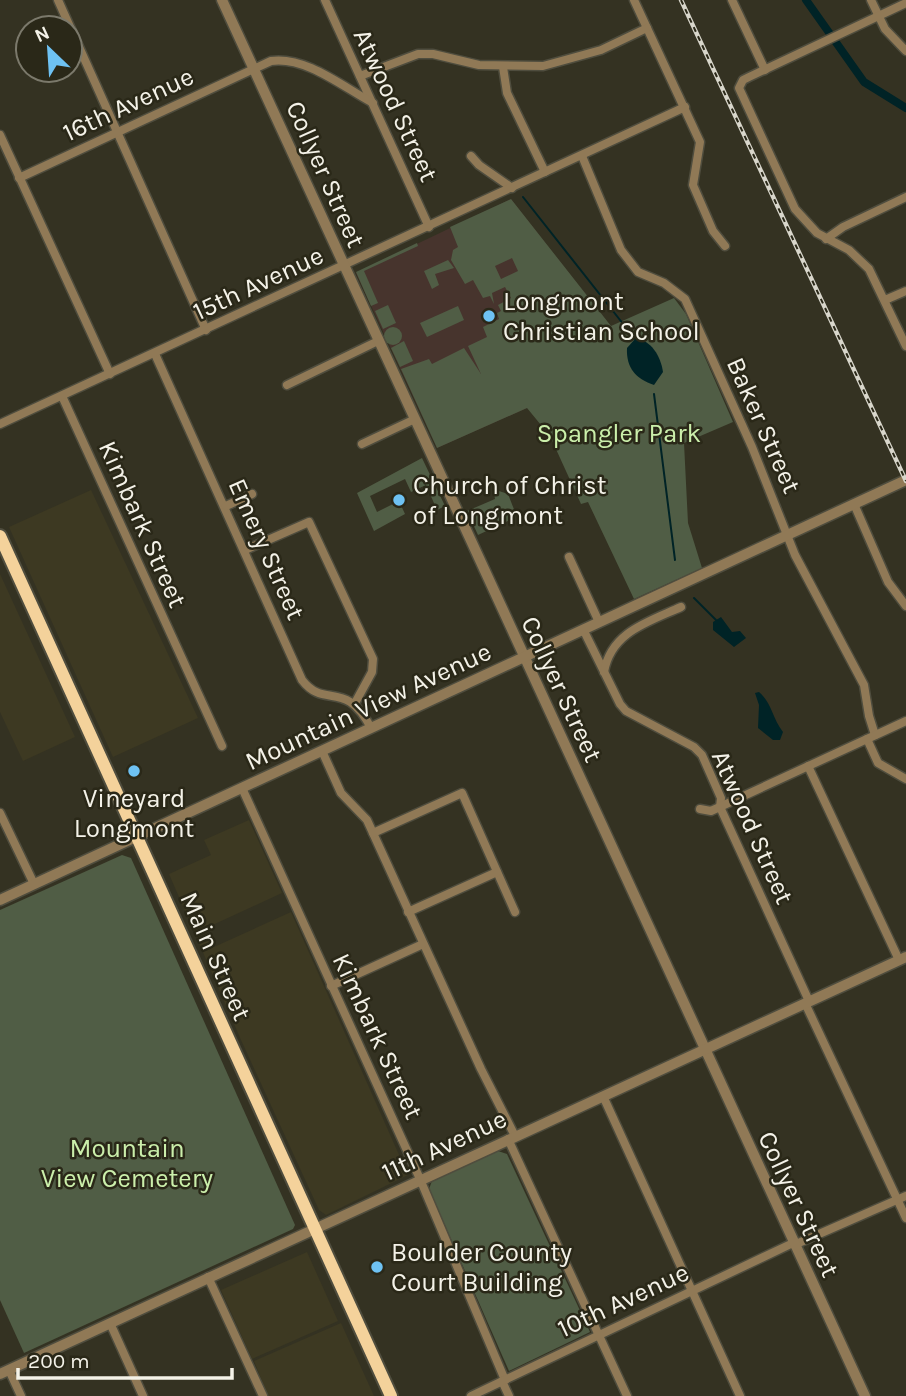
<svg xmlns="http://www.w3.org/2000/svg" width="906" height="1396" font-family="Karla,sans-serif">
<rect width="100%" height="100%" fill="#343222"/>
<g fill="#3d3922">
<path d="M 91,490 L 198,718 L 113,757 L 9,527 Z"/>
<path d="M 0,574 L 75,737 L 23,761 L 0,712 Z"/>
<path d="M 249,820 L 282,893 L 206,928 L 214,947 L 291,912 L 408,1175 L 326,1215 L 319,1210 L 241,1040 L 169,874 L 211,855 L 204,840 Z"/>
<path d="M 307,1252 L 338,1321 L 252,1359 L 221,1290 Z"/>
<path d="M 341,1323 L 374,1396 L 268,1396 L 254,1361 Z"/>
</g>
<path fill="#47342d" d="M 511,199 L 619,337 L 527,408 L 437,448 L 356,273 Z"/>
<g fill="#505d45" fill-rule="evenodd">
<path d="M 511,199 L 611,326 L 674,298 L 686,314 L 733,422 L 684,443 L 688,523 L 702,568 L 634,599 L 588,502 L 581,504 L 550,436 L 527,408 L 437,448 L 401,369 L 429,359 L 432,364 L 464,348 L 481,374 L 468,346 L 487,337 L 483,327 L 499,319 L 497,313 L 501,311 L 498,305 L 511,298 L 505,287 L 492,293 L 494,304 L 490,296 L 483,298 L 473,280 L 465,284 L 451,260 L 453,250 L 458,247 L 450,227 ZM 512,258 L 518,271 L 501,279 L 495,266 Z"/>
<path d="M 417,243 L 418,246 L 364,271 L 378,303 L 371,306 L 356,272 Z"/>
<path d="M 448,260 L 454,268 L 435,274 L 439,285 L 432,289 L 424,271 Z"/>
<path d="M 388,305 L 396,323 L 383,329 L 375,311 Z"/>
<path d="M 458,306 L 464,320 L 427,337 L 420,323 Z"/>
<circle cx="393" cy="336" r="9"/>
<path d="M 404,341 L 413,361 L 400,367 L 391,348 Z"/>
<path d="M 422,458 L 445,506 L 437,510 L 426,485 L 411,492 L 405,479 L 370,496 L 377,512 L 399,501 L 405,514 L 374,531 L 357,493 Z"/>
<path d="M 499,491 L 508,494 L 515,512 L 512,519 L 478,535 L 467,511 L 495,499 L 494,493 Z"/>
<path d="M 122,855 L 131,858 L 295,1225 L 293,1229 L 24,1353 L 0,1300 L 0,910 Z"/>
<path d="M 498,1151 L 507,1154 L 590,1332 L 509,1371 L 429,1189 L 432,1181 Z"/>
</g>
<g fill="#002326">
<path d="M 635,339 C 651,339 661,357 663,372 L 654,385 C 636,379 626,368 627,348 Z"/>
<path d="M 721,617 L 732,632 L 740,631 L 746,638 L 734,647 L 713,630 L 713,622 Z"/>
<path d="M 759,692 C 772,703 772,718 783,732 L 780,740 L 773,740 L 758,728 L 759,705 L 755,693 Z"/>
</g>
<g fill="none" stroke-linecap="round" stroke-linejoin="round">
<g stroke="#002326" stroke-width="2">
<path d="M 523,197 L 635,339"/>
<path d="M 654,394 L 675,560"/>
<path d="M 694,598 L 716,620"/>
</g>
<path stroke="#002326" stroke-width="8" d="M 806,0 L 864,82 L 906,108"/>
<defs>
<g id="minor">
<path d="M 58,0 L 206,330"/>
<path d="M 325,0 L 429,227"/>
<path d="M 634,0 L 700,142 L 693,185 L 713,231 L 725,246"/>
<path d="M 732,0 L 765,70"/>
<path d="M 871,0 L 885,29 L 906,51"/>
<path d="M 906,3 L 749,77 L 743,80 L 739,88 L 795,209 L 817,233 L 849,250 L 869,269 L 906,346"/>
<path d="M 503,67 L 507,93 L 545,172"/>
<path d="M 360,76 L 418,54 L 433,54 L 479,65 L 543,66 L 601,50 L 647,28"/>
<path d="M 0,135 L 110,374"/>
<path d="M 471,156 L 479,165 L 512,188"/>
<path d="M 582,156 L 621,250 L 638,272 L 664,283 L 685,299 L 752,447 L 795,555 L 864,685 L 869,716 L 875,735"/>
<path d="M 19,178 L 271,61 C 306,56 343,87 373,103"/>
<path d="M 826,239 L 843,227 L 906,197"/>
<path d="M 885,300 L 906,291"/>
<path d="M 155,354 L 302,680 C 325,710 345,678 371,728"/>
<path d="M 287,385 L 378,341"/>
<path d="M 62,396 L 222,746"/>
<path d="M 0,424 L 685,107"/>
<path d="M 362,444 L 415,419"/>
<path d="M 854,504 L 888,582 L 906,606"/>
<path d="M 226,506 L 252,494"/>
<path d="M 245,550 L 309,522 L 373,659 L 372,672 L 355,703"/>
<path d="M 569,557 L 599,622"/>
<path d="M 583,629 L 620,704 L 626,711 L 694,747 L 702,755 L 721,798 L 720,807 L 809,1001"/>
<path d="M 604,672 C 611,632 648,622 681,607"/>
<path d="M 867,739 L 878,763 L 906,779"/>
<path d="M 322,751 L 341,793 L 367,820 L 481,1069 L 515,1136"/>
<path d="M 808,766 L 899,960"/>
<path d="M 242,788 L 420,1179 L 505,1380"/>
<path d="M 700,809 L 711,811 L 906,721"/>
<path d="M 0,813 L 34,884"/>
<path d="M 373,833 L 462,793 L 515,912"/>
<path d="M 408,912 L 497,872"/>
<path d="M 331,986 L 423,944"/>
<path d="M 805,1003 L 906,1218"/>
<path d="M 603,1096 L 740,1396"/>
<path d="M 508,1139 L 627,1396"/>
<path d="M 794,1245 L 906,1196"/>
<path d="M 208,1277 L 263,1396"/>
<path d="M 110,1323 L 143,1396"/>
<path d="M 9,1370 L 21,1396"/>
<path d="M 502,1381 L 509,1396"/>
<path d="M 471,1396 L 793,1243"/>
</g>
<g id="tertiary">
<path d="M 222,0 L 865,1396"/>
<path d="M 0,900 L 906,480"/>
<path d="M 0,1374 L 906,957"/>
</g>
<path id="trunk" d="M 0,536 L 391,1396"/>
</defs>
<use href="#minor" stroke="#4f4d3e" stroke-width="11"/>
<use href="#tertiary" stroke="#4f4d3e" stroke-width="13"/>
<use href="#trunk" stroke="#4f4d3e" stroke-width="16"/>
<use href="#minor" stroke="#907956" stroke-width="8"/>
<use href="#tertiary" stroke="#907956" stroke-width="10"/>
<use href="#trunk" stroke="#f4d29b" stroke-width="12"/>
<defs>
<path id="rail" d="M 681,0 L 906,481"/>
</defs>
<use href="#rail" stroke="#d8d6cb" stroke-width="4.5"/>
<use href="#rail" stroke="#2a2818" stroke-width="2" stroke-dasharray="5" stroke-linecap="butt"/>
</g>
<g fill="#6ec2f3" stroke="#2a2818" stroke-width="2.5">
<circle cx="489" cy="316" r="7"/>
<circle cx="399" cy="500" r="7"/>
<circle cx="134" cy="771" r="7"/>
<circle cx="377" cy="1267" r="7"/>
</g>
<g text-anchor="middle" stroke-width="5" stroke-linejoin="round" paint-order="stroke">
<g font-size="26" fill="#f4f2e8" stroke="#2a2818">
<text transform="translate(128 104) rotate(-25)" y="9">16th Avenue</text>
<text transform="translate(396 105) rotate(65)" y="9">Atwood Street</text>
<text transform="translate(326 174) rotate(66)" y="9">Collyer Street</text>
<text transform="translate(258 283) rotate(-25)" y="9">15th Avenue</text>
<text transform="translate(764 425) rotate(66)" y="9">Baker Street</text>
<text transform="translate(143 524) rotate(66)" y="9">Kimbark Street</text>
<text transform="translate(267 549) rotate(66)" y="9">Emery Street</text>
<text transform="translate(562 689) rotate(65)" y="9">Collyer Street</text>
<text transform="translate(368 706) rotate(-25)" y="9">Mountain View Avenue</text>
<text transform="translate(753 827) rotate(66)" y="9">Atwood Street</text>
<text transform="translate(216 956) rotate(66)" y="9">Main Street</text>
<text transform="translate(378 1036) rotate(65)" y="9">Kimbark Street</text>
<text transform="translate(444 1145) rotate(-25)" y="9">11th Avenue</text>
<text transform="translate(799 1204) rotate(65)" y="9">Collyer Street</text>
<text transform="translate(623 1300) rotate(-25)" y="9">10th Avenue</text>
</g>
<g font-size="26" fill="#f4f2e8" stroke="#2a2818" text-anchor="start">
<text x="503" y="310">Longmont<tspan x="503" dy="30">Christian School</tspan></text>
<text x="413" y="494">Church of Christ<tspan x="413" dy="30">of Longmont</tspan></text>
<text x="134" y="807" text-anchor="middle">Vineyard<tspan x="134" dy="30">Longmont</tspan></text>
<text x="391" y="1261">Boulder County<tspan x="391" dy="30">Court Building</tspan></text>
</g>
<g font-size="26" fill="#cbefab" stroke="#2a2818">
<text x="619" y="442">Spangler Park</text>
<text x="127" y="1157">Mountain<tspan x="127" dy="30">View Cemetery</tspan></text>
</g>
</g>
<g transform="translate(49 49) rotate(335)"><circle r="33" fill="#2a2818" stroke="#7b796b" stroke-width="2"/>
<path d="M0-5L12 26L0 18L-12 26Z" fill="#6ec2f3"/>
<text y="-10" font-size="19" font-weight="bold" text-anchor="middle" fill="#f4f2e8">N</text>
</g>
<path d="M18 1368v10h214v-10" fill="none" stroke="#f4f2e8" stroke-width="3.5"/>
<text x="28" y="1368" font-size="21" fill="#f4f2e8" stroke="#2a2818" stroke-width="5" paint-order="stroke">200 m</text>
</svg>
